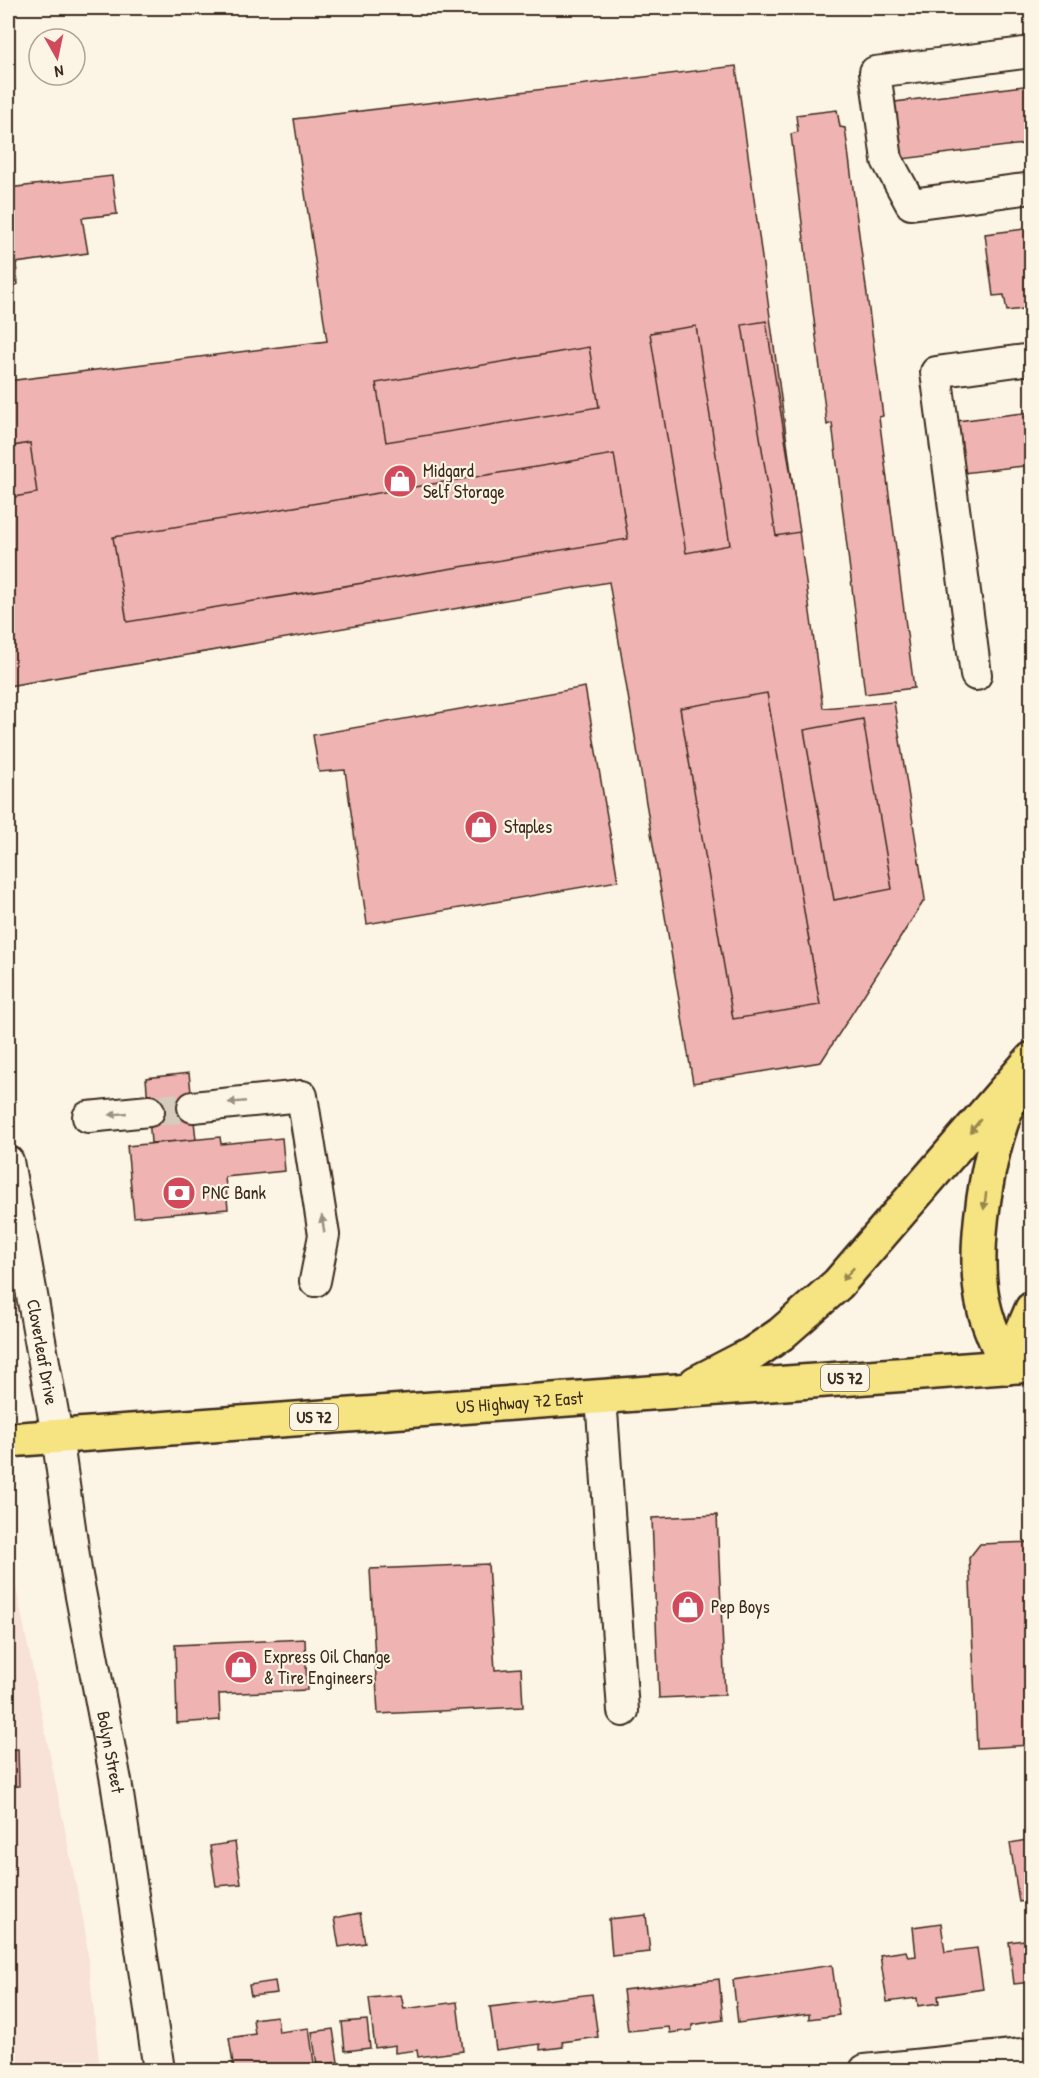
<svg xmlns="http://www.w3.org/2000/svg" width="1039" height="2078" font-family="'Patrick Hand',sans-serif">
<rect width="100%" height="100%" fill="#fcf5e5"/>
<filter id="ink" filterUnits="userSpaceOnUse"><feTurbulence type="fractalNoise" baseFrequency=".0167" numOctaves="2"/><feDisplacementMap in="SourceGraphic" scale="12" xChannelSelector="R" yChannelSelector="G"/><feConvolveMatrix kernelMatrix="1 2 1 2 8 2 1 2 1" color-interpolation-filters="sRGB"/></filter>
<g filter="url(#ink)">
<path fill="#f8e1d6" d="M 8,1557 L 10,1557 L 85,1929 L 100,2070 L 8,2070 Z"/>
<g fill="#efb3b2" stroke="#3b2a1e" stroke-width="1.5">
<path d="M 736,66 L 823,708 L 894,702 L 925,899 L 821,1062 L 693,1083 L 609,582 L 8,686 L 8,381 L 327,341 L 294,119 Z"/>
<path d="M 1032,85 L 1032,143 L 894,160 L 887,103 Z"/>
<path d="M 837,110 L 840,127 L 845,128 L 883,416 L 879,417 L 914,688 L 865,694 L 832,423 L 827,425 L 791,134 L 798,132 L 796,115 Z"/>
<path d="M 112,176 L 117,214 L 82,218 L 88,253 L 16,263 L 18,284 L 8,285 L 8,188 Z"/>
<path d="M 1032,228 L 1032,308 L 1007,311 L 1004,295 L 993,296 L 985,234 Z"/>
<path d="M 766,321 L 800,532 L 776,536 L 742,325 Z"/>
<path d="M 696,326 L 730,545 L 686,553 L 650,333 Z"/>
<path d="M 589,347 L 599,407 L 386,442 L 376,383 Z"/>
<path d="M 1032,412 L 1032,465 L 963,473 L 957,421 Z"/>
<path d="M 30,443 L 37,493 L 8,498 L 8,447 Z"/>
<path d="M 614,454 L 628,539 L 127,622 L 113,537 Z"/>
<path d="M 585,687 L 618,881 L 367,924 L 345,770 L 319,772 L 313,735 Z"/>
<path d="M 767,693 L 820,1005 L 733,1019 L 680,708 Z"/>
<path d="M 863,719 L 892,889 L 834,900 L 804,730 Z"/>
<path d="M 189,1073 L 196,1140 L 151,1143 L 146,1078 Z"/>
<path d="M 220,1137 L 221,1144 L 282,1138 L 285,1171 L 225,1177 L 228,1209 L 134,1217 L 127,1146 Z"/>
<path d="M 717,1515 L 725,1695 L 659,1698 L 652,1518 Z"/>
<path d="M 1032,1542 L 1032,1745 L 977,1748 L 969,1558 L 980,1544 Z"/>
<path d="M 488,1564 L 495,1670 L 521,1668 L 523,1707 L 378,1714 L 370,1569 Z"/>
<path d="M 305,1639 L 307,1690 L 219,1694 L 220,1720 L 177,1723 L 175,1645 Z"/>
<path d="M 18,1749 L 19,1786 L 8,1787 L 8,1750 Z"/>
<path d="M 1032,1839 L 1032,1900 L 1019,1902 L 1010,1843 Z"/>
<path d="M 235,1842 L 241,1884 L 216,1886 L 210,1846 Z"/>
<path d="M 360,1913 L 365,1943 L 339,1947 L 334,1918 Z"/>
<path d="M 646,1915 L 650,1952 L 612,1956 L 609,1919 Z"/>
<path d="M 941,1923 L 945,1952 L 977,1948 L 983,1989 L 938,1996 L 939,2003 L 918,2006 L 917,1998 L 887,2002 L 880,1955 L 906,1951 L 908,1957 L 916,1956 L 913,1927 Z"/>
<path d="M 1032,1939 L 1032,1982 L 1014,1984 L 1009,1942 Z"/>
<path d="M 832,1965 L 839,2015 L 809,2019 L 809,2014 L 738,2023 L 733,1980 Z"/>
<path d="M 719,1979 L 723,2020 L 692,2025 L 692,2030 L 670,2033 L 669,2027 L 628,2031 L 623,1990 Z"/>
<path d="M 275,1981 L 277,1993 L 251,1996 L 249,1985 Z"/>
<path d="M 592,1994 L 598,2037 L 562,2042 L 563,2047 L 540,2050 L 540,2044 L 496,2050 L 490,2007 Z"/>
<path d="M 401,1995 L 404,2009 L 457,2002 L 463,2051 L 418,2057 L 417,2050 L 395,2053 L 395,2045 L 375,2048 L 369,1998 Z"/>
<path d="M 277,2016 L 279,2032 L 309,2028 L 315,2070 L 234,2070 L 229,2038 L 255,2034 L 253,2019 Z"/>
<path d="M 367,2020 L 370,2048 L 345,2051 L 342,2022 Z"/>
<path d="M 333,2029 L 338,2062 L 317,2065 L 312,2032 Z"/>
</g>
<g fill="none" stroke-linecap="round" stroke-linejoin="round">
<path stroke="#d5ccbd" stroke-width="30" stroke-dasharray="30 15" stroke-linecap="butt" d="M 149,1111 L 193,1107"/>
<defs>
<g id="minor">
<path d="M 1032,52 L 875,72 L 887,160 L 911,204 L 1032,188"/>
<path d="M 976,675 L 936,372 L 1032,359"/>
<path d="M 193,1107 L 302,1096 L 324,1235 L 315,1281"/>
<path d="M 88,1117 L 149,1111"/>
<path id="s1" d="M 8,1161 L 57,1435 L 76,1570 L 116,1781 L 159,2070"/>
<path d="M 601,1397 L 623,1711"/>
<path d="M 865,2070 L 1032,2053"/>
</g>
<g id="highway">
<path d="M 1007,1367 C 1000,1349 990,1330 985,1311 C 969,1253 988,1147 1013,1093"/>
<path d="M 1007,1367 L 1032,1309"/>
<path d="M 696,1383 L 752,1354 L 781,1334 L 838,1284 L 1032,1059"/>
<path id="s2" d="M 8,1440 L 1032,1365"/>
</g>
</defs>
<use href="#minor" stroke="#3b2a1e" stroke-width="34"/>
<use href="#highway" stroke="#3b2a1e" stroke-width="38"/>
<use href="#minor" stroke="#fcf5e5" stroke-width="30"/>
<use href="#highway" stroke="#f6e381" stroke-width="33"/>
</g>
<defs><path id="oneway-solid" d="M-6-.8H1V-3.2L6.5 0L1 3.2V.8H-6Z" transform="scale(1.5)"/></defs>
<g fill="#9c9082">
<use href="#oneway-solid" transform="translate(237 1102) rotate(175)"/>
<use href="#oneway-solid" transform="translate(118 1114) rotate(174)"/>
<use href="#oneway-solid" transform="translate(323 1224) rotate(-99)"/>
</g>
<g fill="#988650">
<use href="#oneway-solid" transform="translate(975 1126) rotate(130)"/>
<use href="#oneway-solid" transform="translate(985 1201) rotate(98)"/>
<use href="#oneway-solid" transform="translate(848 1274) rotate(133)"/>
</g>
</g>
<defs>
<symbol id="shop-disc" viewBox="-11 -11 22 22"><circle r="9.5" fill="#d1495b" stroke="#fcf5e5"/><path d="M-5-2.5h2.3a2.7 3.5 0 0 1 5.4 0H5L5.5 6h-11ZM-1.5-2.5h3a1.5 2.3 0 0 0-3 0Z" fill="#fff"/></symbol>
<symbol id="bank-disc" viewBox="-11 -11 22 22"><circle r="9.5" fill="#d1495b" stroke="#fcf5e5"/><path d="M-6-4H6V4H-6ZM0-2.3a2.3 2.3 0 1 0 0 4.6a2.3 2.3 0 1 0 0-4.6Z" fill="#fff"/></symbol>
</defs>
<g fill-rule="evenodd">
<use href="#shop-disc" x="381" y="462" width="38" height="38"/>
<use href="#shop-disc" x="462" y="808" width="38" height="38"/>
<use href="#bank-disc" x="160" y="1174" width="38" height="38"/>
<use href="#shop-disc" x="669" y="1588" width="38" height="38"/>
<use href="#shop-disc" x="222" y="1648" width="38" height="38"/>
</g>
<g text-anchor="middle" stroke-width="4.5" stroke-linejoin="round" paint-order="stroke">
<g fill="#fcf5e5" stroke="#75675a" stroke-width="1.5">
<rect x="821" y="1365" width="48" height="26" rx="4.5"/>
<rect x="290" y="1404" width="48" height="26" rx="4.5"/>
</g>
<g font-size="16" font-weight="bold" fill="#3b2a1e">
<text x="845" y="1384">US 72</text>
<text x="314" y="1423">US 72</text>
</g>
<g font-size="18" fill="#3b2a1e" stroke="#fcf5e5" text-anchor="start">
<text x="423" y="477">Midgard<tspan x="423" dy="21">Self Storage</tspan></text>
<text x="504" y="833">Staples</text>
<text x="202" y="1199">PNC Bank</text>
<text x="711" y="1613">Pep Boys</text>
<text x="264" y="1663">Express Oil Change<tspan x="264" dy="21">&amp; Tire Engineers</tspan></text>
</g>
<g font-size="18" fill="#3b2a1e" stroke="#fcf5e5">
<text dy="6" stroke="none"><textPath href="#s1" startOffset="194">Cloverleaf Drive</textPath></text>
<text dy="6" stroke="none"><textPath href="#s2" startOffset="513">US Highway 72 East</textPath></text>
<text dy="6" stroke="none"><textPath href="#s1" startOffset="600">Bolyn Street</textPath></text>
</g>
</g>
<rect width="1039" height="2078" fill="none" stroke="#fcf5e5" stroke-width="30"/>
<rect x="15" y="15" width="1009" height="2048" fill="none" stroke="#3b2a1e" stroke-width="2" filter="url(#ink)"/>
<g transform="translate(57 57) rotate(171)"><circle r="28" fill="#fcf5e5" stroke="#afa495" stroke-width="1.5"/>
<path d="M0-4.5L10 22L0 15L-10 22Z" fill="#d1495b"/>
<text y="-9" font-size="16" font-weight="bold" text-anchor="middle" fill="#3b2a1e">N</text>
</g>
</svg>
